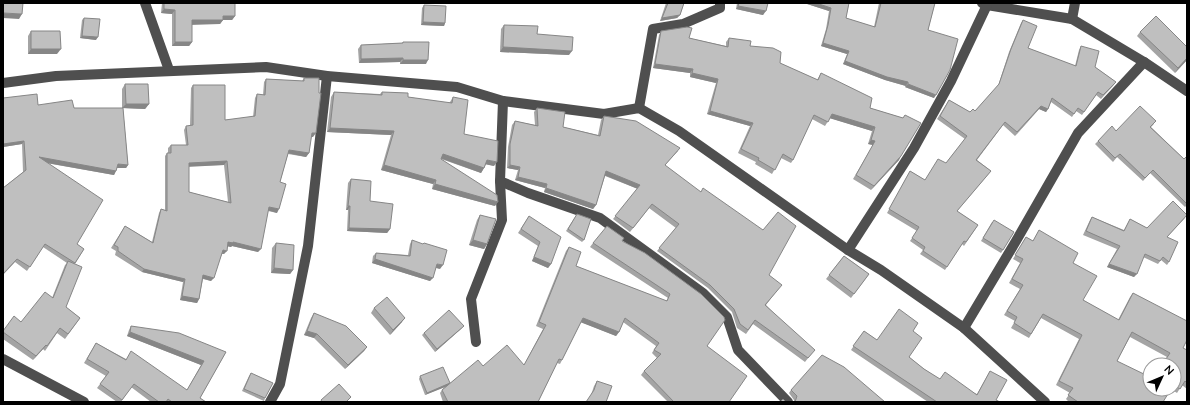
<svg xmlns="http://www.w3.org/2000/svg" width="1190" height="405" font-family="Mulish,sans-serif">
<rect width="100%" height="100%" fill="#fff"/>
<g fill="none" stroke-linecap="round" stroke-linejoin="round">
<g stroke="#4f4f4f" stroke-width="10">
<path d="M 145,3 L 169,70"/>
<path d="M 982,3 L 987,5 L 1072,19 L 1144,62 L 1187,91"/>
<path d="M 1072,19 L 1075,3"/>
<path d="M 3,83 L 56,76 L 266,67 L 327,76 L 457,87 L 503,101 L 604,114 L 639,108 L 679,131 L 848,250 L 881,270 L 964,328 L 1045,402"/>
<path d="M 503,101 L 500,181 L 528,193 L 600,218 L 703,293 L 727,317 L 738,350 L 788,402"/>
<path d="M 639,108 L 653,29 L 683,24 L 720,8 L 720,3"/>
<path d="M 848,250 L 914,148 L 951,81 L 987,5"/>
<path d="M 964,328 L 1016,241 L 1078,133 L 1144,62"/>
<path d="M 476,342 L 471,299 L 502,220 L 500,181"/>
<path d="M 3,359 L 84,402"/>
<path d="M 270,402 L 280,384 L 308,246 L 327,76"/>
</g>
</g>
<g fill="#a4a4a4" fill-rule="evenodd">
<path d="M 162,3 L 235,3 L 235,16 L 232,20 L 223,20 L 220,24 L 192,24 L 192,42 L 189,46 L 172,46 L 172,14 L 161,13 Z"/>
<path d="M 666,3 L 684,3 L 680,15 L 677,18 L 660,21 Z"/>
<path d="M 737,3 L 768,3 L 763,15 L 736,9 Z"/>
<path d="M 804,3 L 849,3 L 846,18 L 874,27 L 879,3 L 935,3 L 928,30 L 934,98 L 905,87 L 906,86 L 885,80 L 843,64 L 847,54 L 821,46 L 826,29 L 829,11 Z"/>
<path d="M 424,5 L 445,23 L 444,26 L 421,25 L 422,8 Z"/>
<path d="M 84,18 L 96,40 L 80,38 L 82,20 Z"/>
<path d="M 1023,20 L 1028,48 L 1075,66 L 1079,50 L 1081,46 L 1095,67 L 1116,82 L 1113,86 L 1101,99 L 1096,95 L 1082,115 L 1076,111 L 1072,117 L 1051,102 L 1048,109 L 1046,112 L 1039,109 L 1015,136 L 1003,125 L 977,160 L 991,171 L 957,211 L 978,225 L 964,246 L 962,244 L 945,270 L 920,254 L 923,250 L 910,241 L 917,231 L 887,213 L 910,171 L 925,180 L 946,163 L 965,139 L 937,119 L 949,100 L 970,112 L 975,111 L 998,86 L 1009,52 L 1021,23 Z"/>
<path d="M 504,25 L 537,34 L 569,55 L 500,52 L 501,29 Z"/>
<path d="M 31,31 L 57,54 L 28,54 L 28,36 Z"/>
<path d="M 661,31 L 689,38 L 726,46 L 726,42 L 729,38 L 750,46 L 780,63 L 817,80 L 821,73 L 870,108 L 903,118 L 905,115 L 899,160 L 871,190 L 853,179 L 873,145 L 868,144 L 872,131 L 830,118 L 825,126 L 812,119 L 793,160 L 791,163 L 781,158 L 772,174 L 755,164 L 756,162 L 738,153 L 750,126 L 707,114 L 716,83 L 690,77 L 690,73 L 653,68 L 659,35 Z"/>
<path d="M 1140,32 L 1187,60 L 1175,73 L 1137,36 Z"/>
<path d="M 403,42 L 426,64 L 400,64 L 400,62 L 359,63 L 358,49 L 361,45 L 402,43 Z"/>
<path d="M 304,78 L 313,137 L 311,137 L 309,153 L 306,157 L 288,154 L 280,182 L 277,213 L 268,211 L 258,252 L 232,246 L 231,247 L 227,246 L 224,254 L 222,254 L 211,281 L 203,279 L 199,299 L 197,303 L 180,300 L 183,282 L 142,272 L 115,255 L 116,251 L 111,248 L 125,226 L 152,242 L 159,213 L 161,209 L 165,210 L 165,156 L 167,153 L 168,153 L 168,148 L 171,145 L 186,145 L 184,130 L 186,126 L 190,126 L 191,88 L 193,85 L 225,120 L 253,117 L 255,98 L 257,94 L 263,95 L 264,82 L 266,79 L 302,81 ZM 224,165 L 228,202 L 189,192 L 189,166 Z"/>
<path d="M 125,84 L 149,104 L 145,109 L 123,108 L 128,165 L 126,168 L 117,168 L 114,175 L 46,163 L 77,244 L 84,249 L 75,264 L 66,307 L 80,318 L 65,339 L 57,333 L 45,351 L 43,349 L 33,360 L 3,339 L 3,331 L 21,322 L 52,298 L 65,265 L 67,263 L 43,247 L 27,271 L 15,262 L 3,275 L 3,188 L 23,172 L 22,144 L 3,147 L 3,98 L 38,105 L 74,108 L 122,108 L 122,89 Z"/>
<path d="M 334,92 L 380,94 L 382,92 L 408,97 L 449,103 L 450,102 L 453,97 L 464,134 L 494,166 L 486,164 L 484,168 L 481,173 L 441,159 L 495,206 L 432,189 L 433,184 L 381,170 L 391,135 L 327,132 L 331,97 Z"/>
<path d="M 537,108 L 563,127 L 598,135 L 601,120 L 604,116 L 678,151 L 665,165 L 769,275 L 779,288 L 766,305 L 812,353 L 805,362 L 753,324 L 746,334 L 737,328 L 732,312 L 708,288 L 657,251 L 676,228 L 649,208 L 630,232 L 613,219 L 638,189 L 605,176 L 596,205 L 593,209 L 544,192 L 545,188 L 515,180 L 518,170 L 507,168 L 508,147 L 512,125 L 515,121 L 535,125 L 534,112 Z"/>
<path d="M 1154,124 L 1151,127 L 1184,159 L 1187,156 L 1187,205 L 1185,207 L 1150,173 L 1143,181 L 1117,157 L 1113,162 L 1095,144 L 1098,141 L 1116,131 Z"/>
<path d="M 351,179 L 370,201 L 390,229 L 387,233 L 347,231 L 348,210 L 346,210 L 348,183 Z"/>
<path d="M 577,214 L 584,240 L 582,242 L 566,231 Z"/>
<path d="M 480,215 L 487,244 L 484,249 L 469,245 L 477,220 Z"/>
<path d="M 529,216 L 551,264 L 548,268 L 532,261 L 538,246 L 518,233 Z"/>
<path d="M 1092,217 L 1124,230 L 1130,219 L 1147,228 L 1185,218 L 1167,237 L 1169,262 L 1167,265 L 1161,260 L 1158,264 L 1143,257 L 1134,277 L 1107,267 L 1117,249 L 1083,235 L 1090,220 Z"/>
<path d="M 992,222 L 1003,250 L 1001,253 L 981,241 Z"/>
<path d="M 1039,230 L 1073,263 L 1083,300 L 1118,320 L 1130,297 L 1133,293 L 1183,348 L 1187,350 L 1187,389 L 1182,385 L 1177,393 L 1171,389 L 1174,389 L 1174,365 L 1162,365 L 1167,357 L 1130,337 L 1117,361 L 1163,402 L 1069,402 L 1066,399 L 1070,393 L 1056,385 L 1079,339 L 1041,318 L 1029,338 L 1011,328 L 1015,321 L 1004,315 L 1020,289 L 1009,283 L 1020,263 L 1013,259 L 1026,237 L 1033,241 Z"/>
<path d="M 412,240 L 440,269 L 436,268 L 430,281 L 372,263 L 373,256 L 376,253 L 408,255 L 410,244 Z"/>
<path d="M 622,242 L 645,253 L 707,346 L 729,402 L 668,402 L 641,375 L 644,371 L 657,358 L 652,353 L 656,346 L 623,322 L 619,332 L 616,336 L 581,322 L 560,364 L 557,363 L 538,402 L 443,402 L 440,393 L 442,390 L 446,386 L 425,395 L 419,379 L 420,376 L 450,383 L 483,366 L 524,365 L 543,329 L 536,326 L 566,251 L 569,247 L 576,266 L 666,301 L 668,298 L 590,247 L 593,243 Z"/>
<path d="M 276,243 L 293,270 L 290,274 L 271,273 L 272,248 Z"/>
<path d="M 844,256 L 869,274 L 851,298 L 826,279 Z"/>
<path d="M 374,308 L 402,322 L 390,335 L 371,313 Z"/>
<path d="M 314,313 L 367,347 L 364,351 L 345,369 L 314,338 L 304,335 L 311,318 Z"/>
<path d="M 131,326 L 226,352 L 200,398 L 206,402 L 151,402 L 131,387 L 121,402 L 117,402 L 97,388 L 106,376 L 84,363 L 96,343 L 126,359 L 187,390 L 201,365 L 127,336 L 129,330 Z"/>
<path d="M 462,328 L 435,352 L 422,335 L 424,333 Z"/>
<path d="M 864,331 L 877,340 L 913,331 L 909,357 L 924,369 L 939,379 L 977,394 L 990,371 L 996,400 L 1000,402 L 928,402 L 851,350 Z"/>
<path d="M 251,373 L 265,398 L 264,401 L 242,391 L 249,376 Z"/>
<path d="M 597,381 L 606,402 L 591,395 L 594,386 Z"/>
<path d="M 791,390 L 885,402 L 794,402 L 794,400 L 789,393 Z"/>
</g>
<g fill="#868686">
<path d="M 804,3 L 816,3 L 831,8 L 829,11 Z"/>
<path d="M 738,6 L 766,11 L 763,15 L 736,9 Z"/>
<path d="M 164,9 L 175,10 L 172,14 L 161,13 Z"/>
<path d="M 3,13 L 22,14 L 19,19 L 3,18 Z"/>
<path d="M 680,15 L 677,18 L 660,21 L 662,18 Z"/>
<path d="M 223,16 L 235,16 L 232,20 L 223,20 L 220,24 L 189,25 L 192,20 Z"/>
<path d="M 423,22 L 445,23 L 444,26 L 421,25 Z"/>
<path d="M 82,36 L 98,37 L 96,40 L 80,38 Z"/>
<path d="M 175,42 L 192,42 L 189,46 L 172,46 Z"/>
<path d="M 823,43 L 849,51 L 847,54 L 821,46 Z"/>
<path d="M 503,47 L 572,51 L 569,55 L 500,52 Z"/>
<path d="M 31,49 L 61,49 L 57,54 L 28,54 Z"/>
<path d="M 403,58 L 400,62 L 359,63 L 361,59 Z"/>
<path d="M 1187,58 L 1187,60 L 1175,73 L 1178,68 Z"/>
<path d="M 403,60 L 428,60 L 426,64 L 400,64 Z"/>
<path d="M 845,61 L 908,82 L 906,86 L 885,80 L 843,64 Z"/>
<path d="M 655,64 L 693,69 L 690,73 L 653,68 Z"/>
<path d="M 692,73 L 718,79 L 716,83 L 690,77 Z"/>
<path d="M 908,84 L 936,95 L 934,98 L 905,87 Z"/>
<path d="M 126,104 L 149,104 L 145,109 L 122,108 Z"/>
<path d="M 1041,106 L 1048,109 L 1046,112 L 1039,109 L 1015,136 Z"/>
<path d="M 710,111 L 753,123 L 750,126 L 707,114 Z"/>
<path d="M 832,114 L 875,127 L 872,131 L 829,118 Z"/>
<path d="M 330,128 L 394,131 L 391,135 L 327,132 Z"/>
<path d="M 312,133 L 316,133 L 313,137 L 310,137 Z"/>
<path d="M 871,140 L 875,141 L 873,145 L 868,144 Z"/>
<path d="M 24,141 L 22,144 L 3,147 L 3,144 Z"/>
<path d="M 289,150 L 309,153 L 306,157 L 287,153 Z"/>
<path d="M 443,154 L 484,168 L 481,173 L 440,158 Z"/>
<path d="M 901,156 L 899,160 L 871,190 L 874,186 Z"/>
<path d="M 39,157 L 116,171 L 114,175 L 36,161 Z"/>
<path d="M 487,160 L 497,162 L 494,166 L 484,164 Z"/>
<path d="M 227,161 L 224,165 L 186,167 L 189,163 Z"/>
<path d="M 118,164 L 128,165 L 126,168 L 115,168 Z"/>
<path d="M 384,165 L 436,180 L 433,184 L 381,170 Z"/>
<path d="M 510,165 L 520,167 L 518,170 L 507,168 Z"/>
<path d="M 606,171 L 640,185 L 638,189 L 604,175 Z"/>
<path d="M 518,177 L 547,184 L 545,188 L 515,180 Z"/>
<path d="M 435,184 L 498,202 L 495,206 L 432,189 Z"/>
<path d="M 546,188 L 596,205 L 593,209 L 544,192 Z"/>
<path d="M 348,206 L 350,206 L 348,210 L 346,210 Z"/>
<path d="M 269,207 L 279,209 L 277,213 L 267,210 Z"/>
<path d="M 349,228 L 390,229 L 387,233 L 347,231 Z"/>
<path d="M 473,240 L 487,244 L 484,249 L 469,245 Z"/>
<path d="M 228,242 L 233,242 L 261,249 L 258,252 L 232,246 L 231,247 L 226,246 Z"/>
<path d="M 223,250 L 227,251 L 224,254 L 220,253 Z"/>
<path d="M 534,257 L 551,264 L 548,268 L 532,261 Z"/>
<path d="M 375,259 L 433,278 L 430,281 L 372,263 Z"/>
<path d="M 437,264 L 443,265 L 440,269 L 434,267 Z"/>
<path d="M 1109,264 L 1137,274 L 1134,277 L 1107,267 Z"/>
<path d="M 274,268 L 293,270 L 290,274 L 271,273 Z"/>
<path d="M 144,269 L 185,279 L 183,282 L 142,272 Z"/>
<path d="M 203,275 L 214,278 L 211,281 L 201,278 Z"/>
<path d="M 182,296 L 199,299 L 197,303 L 180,300 Z"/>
<path d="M 405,318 L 402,322 L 390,335 L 393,330 Z"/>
<path d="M 583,318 L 619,332 L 616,336 L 580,322 Z"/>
<path d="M 464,326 L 462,328 L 435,352 L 437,349 Z"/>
<path d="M 307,331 L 317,334 L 314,338 L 304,335 Z"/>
<path d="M 130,332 L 204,361 L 201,365 L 127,336 Z"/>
<path d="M 46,345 L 43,349 L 33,360 L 36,356 Z"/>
<path d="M 367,347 L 364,351 L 345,369 L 348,365 Z"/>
<path d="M 450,383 L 448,386 L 425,395 L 427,393 Z"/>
</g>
<g fill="#bfbfbf" stroke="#868686" fill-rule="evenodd">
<path d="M 3,3 L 23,3 L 22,14 L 3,13 Z"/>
<path d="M 164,3 L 235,3 L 235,16 L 223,16 L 223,20 L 192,20 L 192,42 L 175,42 L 175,10 L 164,9 Z"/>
<path d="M 668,3 L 684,3 L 680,15 L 662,18 Z"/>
<path d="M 739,3 L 768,3 L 766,11 L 738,6 Z"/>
<path d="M 816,3 L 849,3 L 846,18 L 875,27 L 881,3 L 935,3 L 928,30 L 958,39 L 950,70 L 936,95 L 908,84 L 908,82 L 887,77 L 845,61 L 849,51 L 823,43 L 828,25 L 831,8 Z"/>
<path d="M 424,5 L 446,6 L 445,23 L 423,22 Z"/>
<path d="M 1156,16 L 1187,47 L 1187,58 L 1178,68 L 1140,32 Z"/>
<path d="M 84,18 L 100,19 L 98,37 L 82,36 Z"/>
<path d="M 1023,20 L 1037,26 L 1028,48 L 1076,66 L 1081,46 L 1099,51 L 1095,67 L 1116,82 L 1103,95 L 1098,92 L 1084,112 L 1078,108 L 1074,114 L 1052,98 L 1048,109 L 1041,106 L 1017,132 L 1005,122 L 976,160 L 991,171 L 957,211 L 978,225 L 966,242 L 964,241 L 947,267 L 923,251 L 925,247 L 912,238 L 919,227 L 889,209 L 910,171 L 925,180 L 938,159 L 946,163 L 967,136 L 940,116 L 949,100 L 970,112 L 973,109 L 975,111 L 999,84 L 1011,49 Z"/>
<path d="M 504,25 L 538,26 L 537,34 L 573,37 L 572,51 L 503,47 Z"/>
<path d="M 687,27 L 692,28 L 689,38 L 728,47 L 729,38 L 751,41 L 750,46 L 773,48 L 781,52 L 780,63 L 818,80 L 821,73 L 872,98 L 870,108 L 903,118 L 905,115 L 921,123 L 901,156 L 874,186 L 856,175 L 875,141 L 871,140 L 875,127 L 832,114 L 828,122 L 814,115 L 793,160 L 783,154 L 775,170 L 758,160 L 759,158 L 741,149 L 753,123 L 710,111 L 718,79 L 692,73 L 693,69 L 655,64 L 661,31 Z"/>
<path d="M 31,31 L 60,31 L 61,49 L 31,49 Z"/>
<path d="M 403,42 L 429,42 L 428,60 L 403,60 L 403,58 L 361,59 L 361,45 L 403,43 Z"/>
<path d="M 304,78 L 319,78 L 319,93 L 321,93 L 316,133 L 312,133 L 309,153 L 289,150 L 280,182 L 286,184 L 279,209 L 269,207 L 261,249 L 233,242 L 233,243 L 228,242 L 227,251 L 223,250 L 214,278 L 203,275 L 199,299 L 182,296 L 185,279 L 144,269 L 118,251 L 118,247 L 114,245 L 125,226 L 153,243 L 161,209 L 167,211 L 167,153 L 171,153 L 171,145 L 188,145 L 186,126 L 193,125 L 193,85 L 225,85 L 225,120 L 255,116 L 257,94 L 265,95 L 266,79 L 304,81 ZM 227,161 L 231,203 L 189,192 L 189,163 Z"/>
<path d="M 125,84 L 148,84 L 149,104 L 126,104 Z"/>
<path d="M 334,92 L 382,95 L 382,92 L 408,93 L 408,97 L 452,103 L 453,97 L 468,100 L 464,134 L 498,141 L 497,162 L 487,160 L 484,168 L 443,154 L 441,159 L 497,195 L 498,202 L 435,184 L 436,180 L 384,165 L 394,131 L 330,128 Z"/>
<path d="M 37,94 L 38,105 L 72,100 L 74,108 L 123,108 L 128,165 L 118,164 L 116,171 L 39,157 L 103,200 L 77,244 L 84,249 L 75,263 L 45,244 L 30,267 L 17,259 L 3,274 L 3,188 L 26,170 L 24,141 L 3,144 L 3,98 Z"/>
<path d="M 1140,106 L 1156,121 L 1150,127 L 1184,159 L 1187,156 L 1187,204 L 1153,170 L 1145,178 L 1120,154 L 1115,158 L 1098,141 L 1112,126 L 1116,131 Z"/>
<path d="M 537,108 L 565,112 L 563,127 L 600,136 L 604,116 L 636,121 L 680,148 L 665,165 L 701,192 L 703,188 L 763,230 L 778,212 L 796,226 L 769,275 L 782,285 L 765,305 L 815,350 L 808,358 L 755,320 L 748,330 L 740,324 L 734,309 L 710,285 L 659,248 L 679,224 L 652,204 L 633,228 L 615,216 L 640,185 L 606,171 L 596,205 L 546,188 L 547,184 L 518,177 L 520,167 L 510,165 L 510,144 L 515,121 L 538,126 Z"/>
<path d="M 351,179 L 371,181 L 370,201 L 393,204 L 390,229 L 349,228 L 350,206 L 348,206 Z"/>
<path d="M 1173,201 L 1187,215 L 1167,237 L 1178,242 L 1169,262 L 1163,257 L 1160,261 L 1145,254 L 1137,274 L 1109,264 L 1120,246 L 1086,231 L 1092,217 L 1124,231 L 1130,219 L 1147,228 Z"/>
<path d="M 577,214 L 591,219 L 584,240 L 568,229 Z"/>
<path d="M 480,215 L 496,219 L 487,244 L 473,240 Z"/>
<path d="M 529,216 L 561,237 L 551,264 L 534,257 L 540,242 L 521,229 Z"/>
<path d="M 994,220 L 1014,232 L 1003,250 L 983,238 Z"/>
<path d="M 607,226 L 624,238 L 622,241 L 645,253 L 701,294 L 724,317 L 725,320 L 707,346 L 747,376 L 729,402 L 674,402 L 644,371 L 661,354 L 654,350 L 659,343 L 625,318 L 619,332 L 583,318 L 562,360 L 559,359 L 538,402 L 448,402 L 442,390 L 478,360 L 483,366 L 507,345 L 524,365 L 546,325 L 539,322 L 569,247 L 581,252 L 576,266 L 667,301 L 670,294 L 593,243 Z"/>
<path d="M 1039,230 L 1078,253 L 1073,263 L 1097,276 L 1083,300 L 1119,320 L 1133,293 L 1187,321 L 1187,340 L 1183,348 L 1187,350 L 1187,383 L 1185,381 L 1180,389 L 1174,385 L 1174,365 L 1162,365 L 1170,353 L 1132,332 L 1117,361 L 1150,377 L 1150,389 L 1171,389 L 1163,402 L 1078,402 L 1068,395 L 1073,388 L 1059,381 L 1082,335 L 1043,314 L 1031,334 L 1014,323 L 1017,317 L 1007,311 L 1023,285 L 1012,279 L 1023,259 L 1015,255 L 1026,237 L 1033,241 Z"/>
<path d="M 412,240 L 423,244 L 424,243 L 447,250 L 443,265 L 437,264 L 433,278 L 375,259 L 376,253 L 410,256 Z"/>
<path d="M 276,243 L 294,245 L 293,270 L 274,268 Z"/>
<path d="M 844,256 L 869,274 L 854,294 L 829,275 Z"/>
<path d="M 68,261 L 82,267 L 66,307 L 80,318 L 68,334 L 60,328 L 47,346 L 46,345 L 36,356 L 3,332 L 3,331 L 14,316 L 21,322 L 45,292 L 53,298 Z"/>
<path d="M 387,297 L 405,318 L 393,330 L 374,308 Z"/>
<path d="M 899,309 L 918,323 L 913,331 L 922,338 L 909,357 L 924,369 L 940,379 L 945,372 L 977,395 L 990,371 L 1007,380 L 996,400 L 1000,402 L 937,402 L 853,346 L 864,331 L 877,340 Z"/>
<path d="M 449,310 L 464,326 L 437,349 L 424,333 Z"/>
<path d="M 314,313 L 346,326 L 367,347 L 348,365 L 317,334 L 307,331 Z"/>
<path d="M 131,326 L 179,333 L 226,352 L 200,398 L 206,402 L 172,402 L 168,399 L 166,402 L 159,402 L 134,384 L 122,400 L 100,384 L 109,372 L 87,359 L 96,343 L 126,360 L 131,351 L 187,390 L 204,361 L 130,332 Z"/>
<path d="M 822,355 L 844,367 L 885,402 L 795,402 L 797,396 L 791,390 Z"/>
<path d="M 443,367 L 450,383 L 427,393 L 420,376 Z"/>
<path d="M 251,373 L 273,383 L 265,398 L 244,389 Z"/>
<path d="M 597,381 L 612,386 L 606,402 L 586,402 L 594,390 Z"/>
<path d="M 339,384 L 351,397 L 346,402 L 322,402 L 321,400 Z"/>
<path d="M 783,399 L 786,402 L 780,402 Z"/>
</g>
<rect width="1190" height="405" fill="none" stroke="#000000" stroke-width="8"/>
<g transform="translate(1162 377) rotate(46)"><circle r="19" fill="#ffffff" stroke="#999999"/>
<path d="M0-3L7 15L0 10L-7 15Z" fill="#000000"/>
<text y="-6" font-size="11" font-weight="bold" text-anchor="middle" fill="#000000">N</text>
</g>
</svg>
